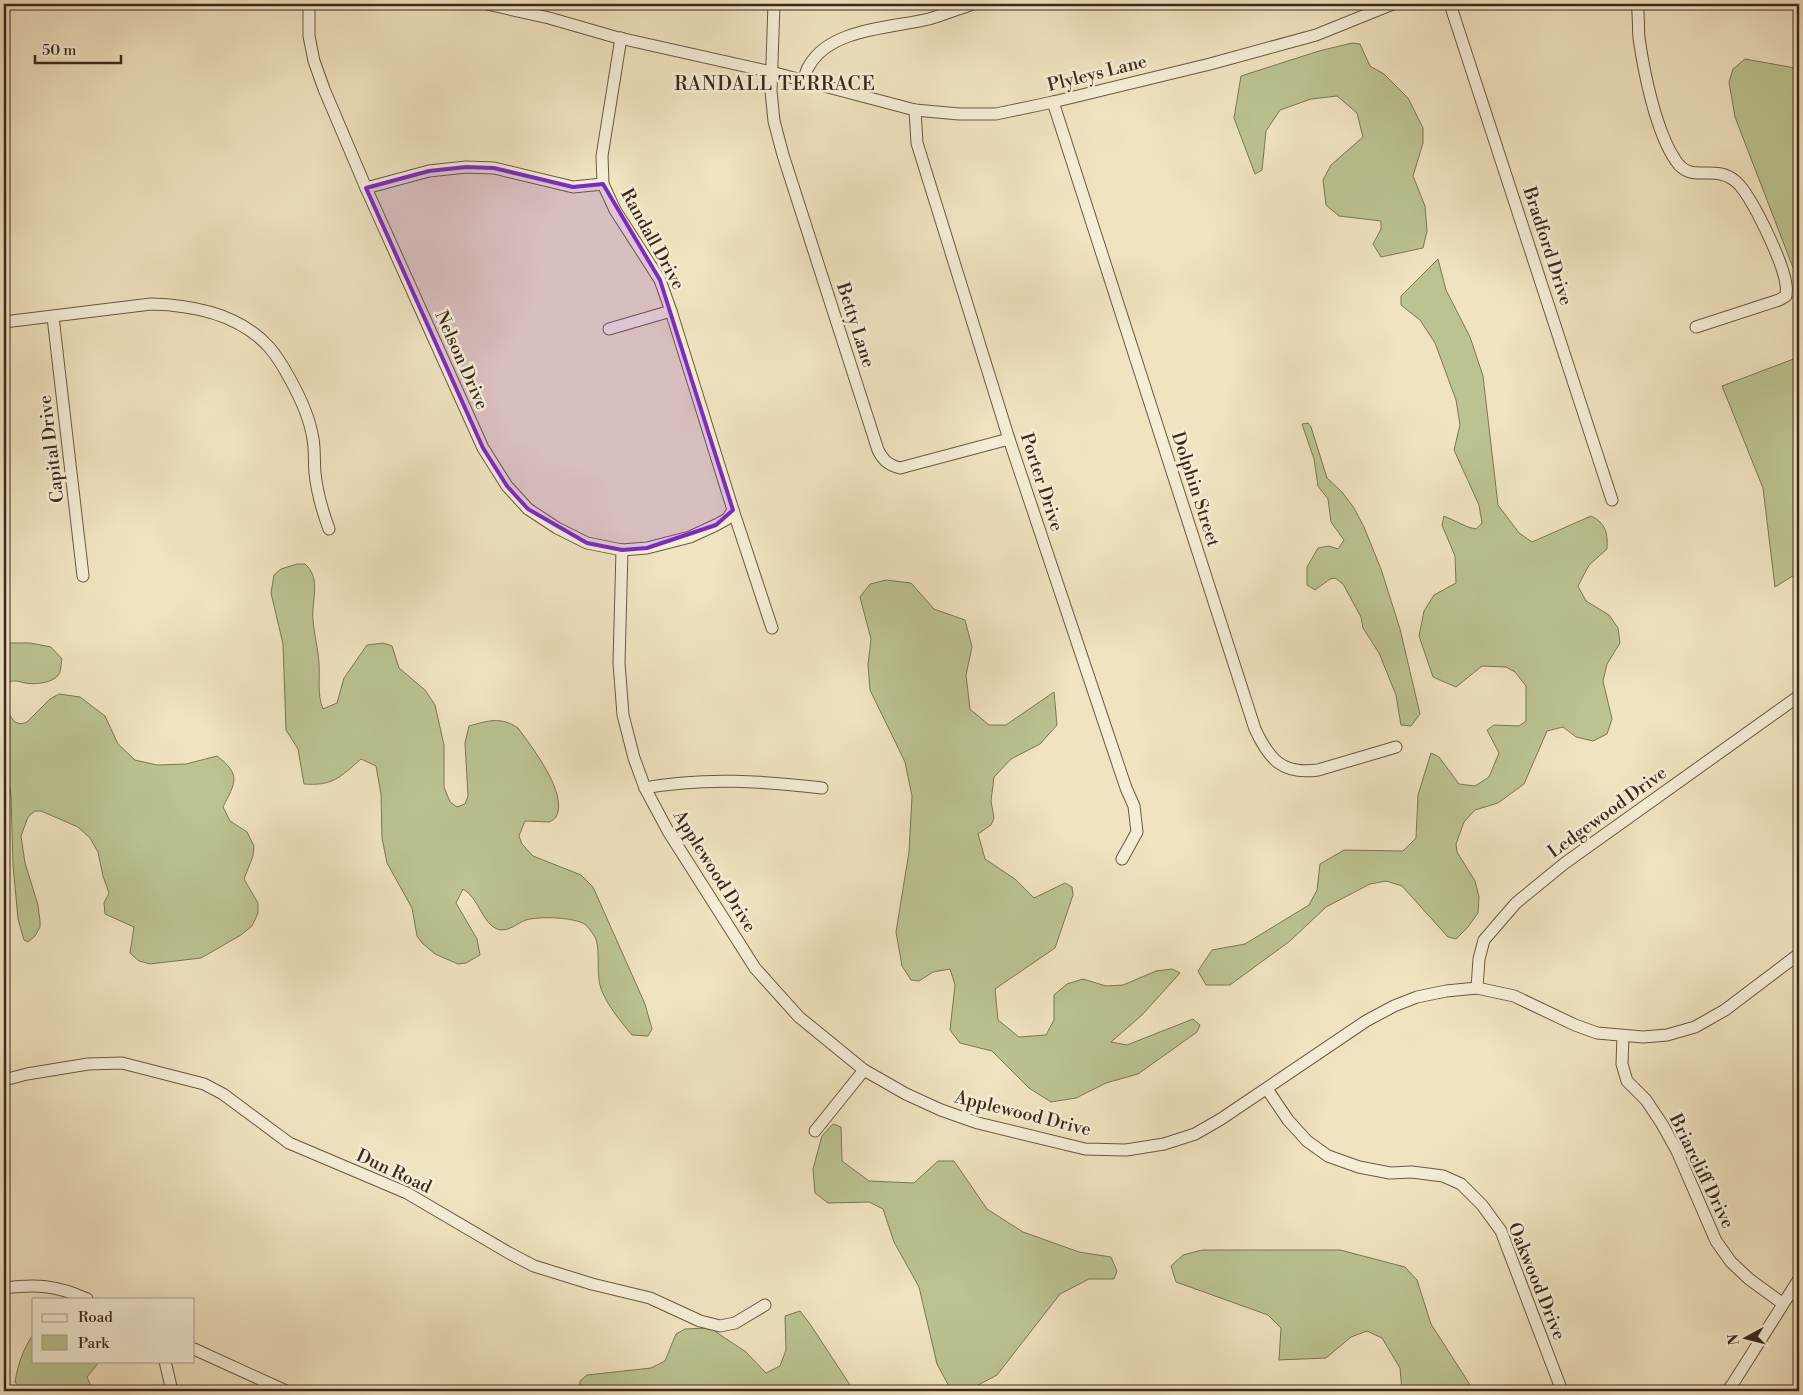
<svg xmlns="http://www.w3.org/2000/svg" width="1803" height="1395" font-family="'Libre Bodoni',serif">
<rect width="100%" height="100%" fill="#f0e3c0"/>
<filter id="stains"><feTurbulence type="fractalNoise" baseFrequency=".004" numOctaves="4"/><feColorMatrix values="0 0 0 0 .2 0 0 0 0 .09 0 0 0 0 .02 0 0 0 .5 -.17"/></filter>
<radialGradient id="worn" r=".72"><stop offset=".6" stop-color="#630" stop-opacity="0"/><stop offset="1" stop-color="#630" stop-opacity=".3"/></radialGradient>
<g fill="#bbc391" stroke="#7c7656">
<path d="M 1352,43 L 1360,44 L 1370,66 L 1384,74 L 1408,98 L 1423,128 L 1423,143 L 1413,176 L 1425,206 L 1427,231 L 1423,248 L 1381,257 L 1373,244 L 1381,229 L 1381,221 L 1339,216 L 1326,205 L 1323,180 L 1331,165 L 1363,137 L 1357,113 L 1337,96 L 1311,99 L 1280,110 L 1266,131 L 1262,170 L 1255,174 L 1234,118 L 1241,76 L 1319,51 Z"/>
<path d="M 1745,59 L 1795,68 L 1799,74 L 1799,281 L 1797,278 L 1735,117 L 1729,82 L 1733,69 Z"/>
<path d="M 1438,259 L 1446,290 L 1470,337 L 1483,376 L 1498,505 L 1519,533 L 1532,542 L 1591,516 C 1606,523 1608,534 1607,549 L 1589,565 L 1578,586 L 1586,601 L 1609,615 L 1618,628 L 1620,643 L 1607,664 L 1603,681 L 1612,719 L 1607,734 L 1593,741 L 1576,737 L 1563,727 L 1547,731 L 1524,784 L 1498,803 L 1475,810 L 1464,822 L 1456,844 L 1457,852 L 1475,881 L 1479,897 L 1478,913 L 1468,927 L 1456,939 L 1448,937 L 1402,886 L 1386,881 L 1370,884 L 1326,907 L 1290,941 L 1230,985 L 1206,985 L 1198,971 L 1212,950 L 1245,944 L 1309,905 L 1317,890 L 1320,864 L 1344,850 L 1403,851 L 1416,838 L 1418,795 L 1431,753 L 1439,757 L 1459,784 L 1475,786 L 1489,777 L 1499,753 L 1487,730 L 1494,725 L 1519,726 L 1526,721 L 1526,686 L 1515,672 L 1506,667 L 1482,666 L 1456,687 L 1433,677 L 1419,636 L 1424,611 L 1434,595 L 1456,583 L 1455,556 L 1442,525 L 1444,516 L 1468,527 L 1476,529 L 1482,523 L 1479,505 L 1454,450 L 1460,425 L 1456,400 L 1435,343 L 1420,320 L 1401,305 L 1401,296 Z"/>
<path d="M 1799,357 L 1799,572 L 1775,587 L 1763,488 L 1722,386 Z"/>
<path d="M 1308,423 L 1311,427 L 1327,478 L 1342,492 L 1354,508 L 1364,527 L 1381,569 L 1400,629 L 1420,714 L 1411,726 L 1401,725 L 1396,695 L 1379,653 L 1363,628 L 1361,617 L 1343,584 L 1335,578 L 1330,579 L 1315,590 L 1307,585 L 1307,567 L 1318,548 L 1329,546 L 1338,549 L 1344,540 L 1331,522 L 1328,499 L 1318,486 L 1314,459 L 1302,424 Z"/>
<path d="M 297,564 L 305,564 C 322,579 311,601 313,620 C 314,634 318,648 319,663 C 320,678 317,695 323,709 L 337,703 L 344,678 L 367,645 L 383,643 L 392,646 L 399,668 L 425,690 L 435,705 L 444,745 L 444,787 L 450,802 L 457,807 L 465,804 L 468,796 L 465,743 L 469,726 C 488,721 500,716 518,728 C 531,746 569,794 556,817 C 555,819 552,820 550,822 L 525,821 L 519,836 L 522,844 L 533,856 L 581,875 L 593,887 L 645,1004 L 652,1029 L 648,1036 L 632,1035 C 621,1022 600,997 599,979 C 597,969 600,946 595,937 C 593,934 589,928 586,925 C 575,917 539,916 526,920 C 517,923 508,933 497,929 C 482,923 479,898 463,889 L 456,903 L 477,939 L 480,955 L 466,963 L 458,964 L 435,954 L 422,943 L 417,936 L 412,908 L 387,863 L 382,838 L 381,794 L 376,766 L 361,759 C 340,777 334,786 304,784 L 298,749 L 286,730 L 283,644 L 271,593 L 274,575 L 281,569 Z"/>
<path d="M 886,580 L 911,583 L 934,609 L 965,620 L 972,647 L 966,675 L 970,709 L 989,725 L 1006,725 L 1054,692 L 1057,725 L 1040,744 L 1011,759 L 994,777 L 991,801 L 994,818 L 991,825 L 978,834 L 985,859 L 1015,879 L 1034,898 L 1065,883 L 1072,887 L 1073,895 L 1055,948 L 995,989 L 998,1020 L 1019,1037 L 1046,1035 L 1054,1020 L 1054,995 L 1067,984 L 1083,979 L 1106,986 L 1123,985 L 1156,971 L 1172,969 L 1180,973 L 1142,1015 L 1111,1042 L 1127,1045 L 1193,1019 L 1200,1025 L 1197,1032 L 1138,1074 L 1106,1083 L 1076,1098 L 1051,1102 L 1029,1088 L 992,1051 L 960,1043 L 950,1030 L 955,985 L 950,969 L 933,972 L 919,981 L 911,980 L 902,966 L 896,932 L 909,852 L 912,796 L 905,762 L 870,690 L 868,665 L 871,639 L 860,597 L 870,584 Z"/>
<path d="M 8,643 L 30,643 L 51,647 L 62,659 C 61,663 61,671 59,674 C 54,683 35,685 25,683 C 16,681 11,678 4,687 C 5,699 8,731 27,722 L 50,699 L 59,694 L 80,697 L 105,716 L 118,744 L 135,760 L 157,765 L 186,764 L 217,756 C 242,775 235,783 223,807 L 230,821 L 247,832 L 254,846 L 253,856 L 244,879 L 258,903 L 258,913 L 252,926 L 241,935 L 201,958 L 150,964 L 139,961 L 130,953 L 134,927 L 105,914 L 104,903 L 109,893 L 103,876 L 98,852 L 90,838 L 78,827 L 41,811 L 35,811 L 28,817 L 21,836 L 25,863 L 38,905 L 40,921 L 40,927 L 35,936 L 28,942 L 24,940 L 18,919 L 13,865 L 11,795 L 4,758 L 4,645 Z"/>
<path d="M 833,1124 L 841,1127 L 842,1161 L 869,1181 L 914,1183 L 938,1161 L 954,1161 L 987,1209 L 1023,1232 L 1079,1252 L 1111,1257 L 1117,1271 L 1114,1279 L 1089,1279 L 1060,1294 L 997,1375 L 967,1391 L 950,1388 L 937,1364 L 919,1287 L 894,1242 L 883,1209 L 869,1202 L 828,1203 L 815,1193 L 813,1169 L 822,1136 Z"/>
<path d="M 1202,1250 L 1340,1250 L 1405,1267 L 1417,1280 L 1431,1324 L 1474,1391 L 1402,1391 L 1400,1368 L 1382,1338 L 1367,1331 L 1351,1337 L 1326,1358 L 1279,1360 L 1281,1328 L 1268,1315 L 1176,1282 L 1171,1266 L 1183,1255 Z"/>
<path d="M 800,1311 L 810,1324 L 854,1391 L 579,1391 L 580,1381 L 587,1375 L 651,1368 L 665,1361 L 676,1334 L 685,1329 L 710,1328 L 746,1352 L 766,1373 L 780,1366 L 786,1350 L 785,1316 Z"/>
<path d="M 34,1333 L 34,1361 L 99,1362 L 87,1377 L 93,1391 L 22,1391 L 15,1382 C 18,1364 23,1349 34,1333 Z"/>
</g>
<g fill="none" stroke-linecap="round" stroke-linejoin="round">
<defs>
<g id="minor">
<path d="M 309,4 L 309,36 L 314,61 L 324,89 L 366,188 L 483,448 L 507,486 L 528,509 L 557,528 L 587,543 L 622,550 L 647,548 L 690,537 L 716,525 L 727,519 L 733,510"/>
<path d="M 487,4 L 549,18 L 615,37 L 771,72 L 915,110 L 959,114 L 996,114 L 1053,102 L 1210,64 L 1316,35 L 1393,4"/>
<path d="M 774,4 L 771,91 L 774,121 L 783,155 L 878,450 C 883,460 888,465 900,468 L 1009,439"/>
<path d="M 1450,4 L 1612,500"/>
<path d="M 1637,4 C 1639,15 1638,27 1639,38 C 1644,73 1656,132 1676,161 C 1691,184 1713,164 1734,180 C 1750,191 1784,264 1786,285 C 1787,288 1786,292 1786,296 L 1779,300 L 1696,327"/>
<path d="M 621,38 L 602,156 L 603,184 L 615,210 L 660,280 L 671,311 L 733,510 L 772,628"/>
<path d="M 804,80 C 805,76 806,70 809,66 C 830,28 892,28 929,19 C 943,15 958,9 973,4"/>
<path d="M 1053,102 L 1255,729 C 1269,759 1282,775 1318,770 L 1396,747"/>
<path d="M 915,110 L 917,143 L 1009,439 L 1126,788 L 1134,806 L 1137,832 L 1122,859"/>
<path d="M 366,188 L 429,171 L 466,167 L 494,168 L 573,187 L 603,184"/>
<path d="M 53,317 L 83,576"/>
<path d="M 4,322 L 151,304 C 193,305 239,314 269,347 C 277,356 284,368 290,379 C 300,397 310,419 313,439 C 315,450 314,462 315,473 C 317,493 322,510 329,529"/>
<path d="M 609,329 L 671,311"/>
<path d="M 622,550 L 619,663 L 623,715 L 634,758 L 645,788 L 668,831 L 755,968 L 799,1017 L 864,1070 L 906,1094 L 941,1110 L 978,1123 L 1085,1149 L 1126,1150 L 1164,1144 L 1195,1134 L 1221,1119 L 1366,1021 L 1394,1006 L 1417,997 L 1446,991 L 1477,988 L 1514,996 L 1575,1025 L 1597,1033 L 1643,1037 L 1667,1035 L 1695,1027 L 1725,1010 L 1799,954"/>
<path d="M 645,788 C 703,777 764,781 822,788"/>
<path d="M 1477,988 L 1479,959 L 1484,940 L 1516,903 L 1565,863 L 1799,696"/>
<path d="M 1623,1036 L 1622,1064 L 1627,1081 L 1646,1100 L 1662,1124 L 1677,1151 L 1716,1241 L 1731,1262 L 1749,1279 L 1782,1303"/>
<path d="M 4,1080 L 27,1074 L 88,1064 L 122,1063 L 204,1084 L 223,1094 L 289,1143 L 407,1193 L 509,1253 L 534,1266 L 592,1284 L 650,1298 L 700,1321 L 720,1326 L 735,1323 L 765,1305"/>
<path d="M 1267,1089 L 1288,1120 L 1307,1141 L 1328,1156 L 1359,1167 L 1390,1173 L 1412,1172 L 1443,1176 L 1461,1184 L 1482,1205 L 1501,1231 L 1562,1391"/>
<path d="M 815,1131 L 864,1070"/>
<path d="M 4,1288 C 36,1284 56,1285 87,1299"/>
<path d="M 194,1349 L 286,1391"/>
<path d="M 165,1361 L 172,1391"/>
<path d="M 1727,1391 L 1732,1385 L 1799,1279"/>
</g>
</defs>
<use href="#minor" stroke="#6a5745" stroke-width="13"/>
<use href="#minor" stroke="#f5edd6" stroke-width="11"/>
</g>
<path fill="#7b2cbf" fill-opacity="0.2" stroke="#7b2cbf" stroke-width="4" stroke-linejoin="round" d="M 466,167 L 494,168 L 573,187 L 603,184 L 660,280 L 733,510 L 716,525 L 647,548 L 622,550 L 587,543 L 528,509 L 507,486 L 483,448 L 366,188 L 429,171 Z"/>
<g text-anchor="middle" stroke-width="5" stroke-linejoin="round" paint-order="stroke">
<g font-size="18" fill="#3d281c" stroke="#f5edd6">
<text transform="translate(1097 73) rotate(-14)" y="6">Plyleys Lane</text>
<text transform="translate(653 239) rotate(61)" y="6">Randall Drive</text>
<text transform="translate(1548 246) rotate(72)" y="6">Bradford Drive</text>
<text transform="translate(856 325) rotate(72)" y="6">Betty Lane</text>
<text transform="translate(462 360) rotate(66)" y="6">Nelson Drive</text>
<text transform="translate(51 449) rotate(-97)" y="6">Capital Drive</text>
<text transform="translate(1042 482) rotate(72)" y="6">Porter Drive</text>
<text transform="translate(1196 489) rotate(72)" y="6">Dolphin Street</text>
<text transform="translate(1607 812) rotate(-36)" y="6">Ledgewood Drive</text>
<text transform="translate(715 871) rotate(58)" y="6">Applewood Drive</text>
<text transform="translate(1023 1113) rotate(14)" y="6">Applewood Drive</text>
<text transform="translate(394 1171) rotate(25)" y="6">Dun Road</text>
<text transform="translate(1702 1171) rotate(64)" y="6">Briarcliff Drive</text>
<text transform="translate(1537 1281) rotate(68)" y="6">Oakwood Drive</text>
</g>
<g font-size="19" letter-spacing="1" fill="#3d281c" stroke="#f5edd6">
<text x="775" y="90">RANDALL TERRACE</text>
</g>
</g>
<rect width="1803" height="1395" fill="none" stroke="#f0e3c0" stroke-width="20"/>
<rect x="5" y="5" width="1793" height="1385" fill="none" stroke="#3d281c" stroke-width="2.5"/>
<rect x="10" y="10" width="1783" height="1375" fill="none" stroke="#3d281c"/>
<rect x="32" y="1298" width="162" height="65" fill="#f5edd6" stroke="#ab9e8c"/>
<rect x="42" y="1314" width="25" height="8" fill="#f5edd6" stroke="#ab9e8c"/>
<text x="78" y="1322" font-size="15" fill="#3d281c">Road</text>
<rect x="42" y="1335" width="25" height="15" fill="#bbc391" stroke="#ab9e8c"/>
<text x="78" y="1348" font-size="15" fill="#3d281c">Park</text>
<g transform="translate(1746 1338) rotate(263)" stroke="#f5edd6" stroke-width="4" paint-order="stroke">
<path d="M0-4L9 19L0 12L-9 19Z" fill="#3d281c"/>
<text y="-8" font-size="14" font-weight="bold" text-anchor="middle" fill="#3d281c">N</text>
</g>
<path d="M35 55v8h86v-8" fill="none" stroke="#3d281c" stroke-width="2.5"/>
<text x="42" y="55" font-size="15" fill="#3d281c" stroke="#f5edd6" stroke-width="4" paint-order="stroke">50 m</text>
<rect width="100%" height="100%" filter="url(#stains)"/>
<rect width="100%" height="100%" fill="url(#worn)"/>
</svg>
